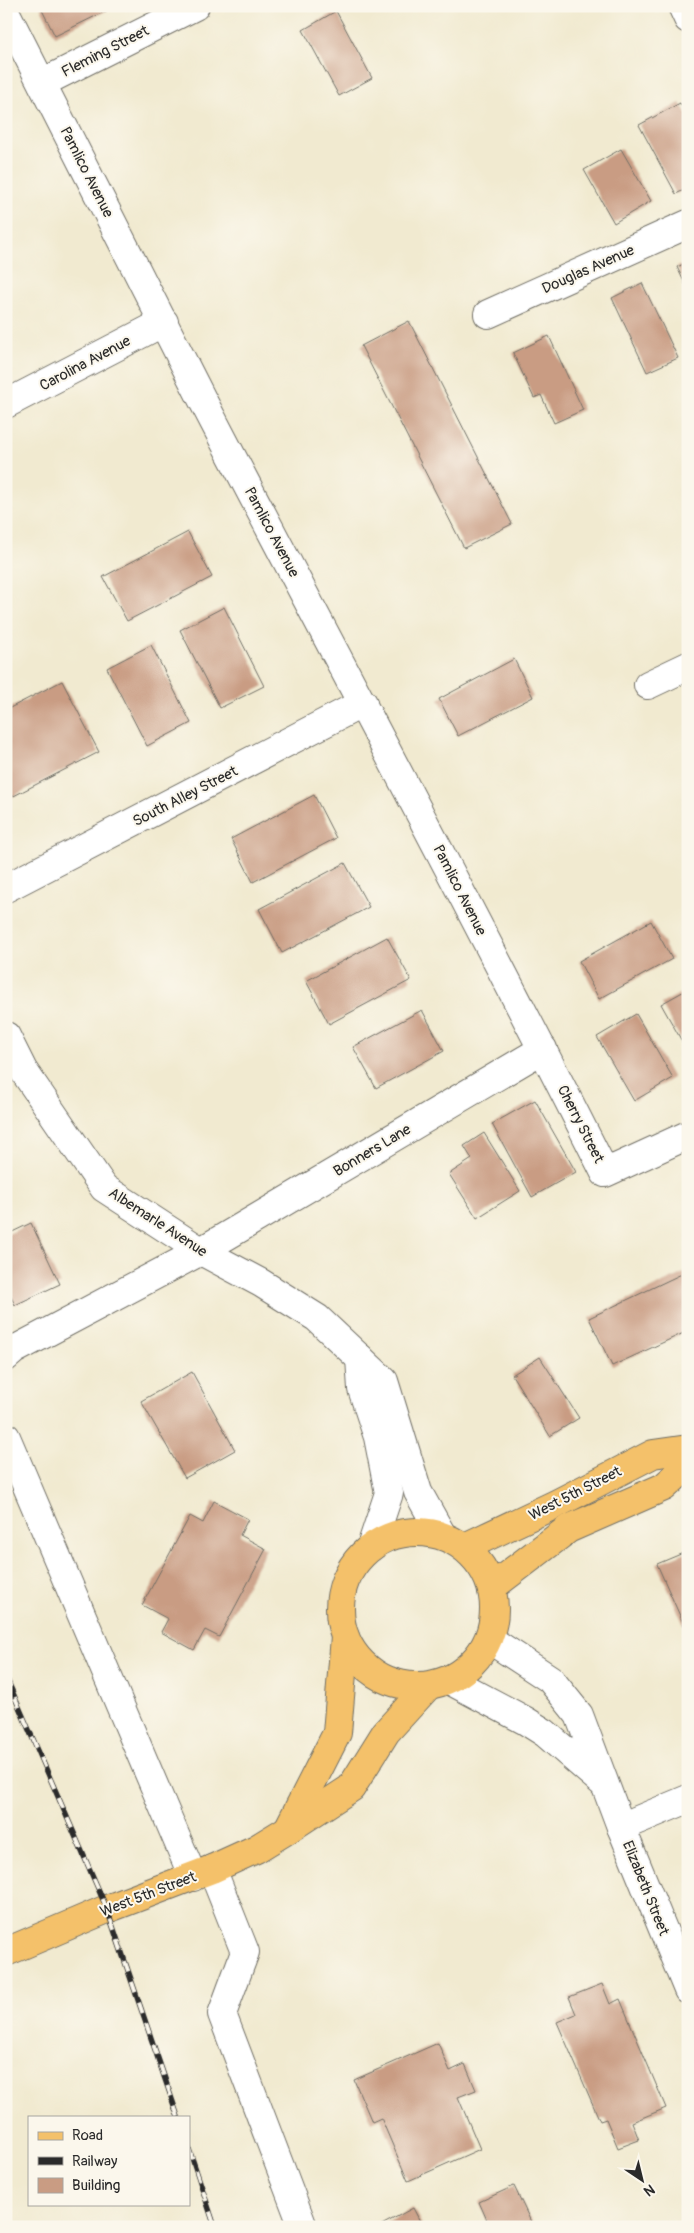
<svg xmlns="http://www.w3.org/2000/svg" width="694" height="2233" font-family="Pangolin,sans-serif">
<rect width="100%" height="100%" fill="#fbf7ec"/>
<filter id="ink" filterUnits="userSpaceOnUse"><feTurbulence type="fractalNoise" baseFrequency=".02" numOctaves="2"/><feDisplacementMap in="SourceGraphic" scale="10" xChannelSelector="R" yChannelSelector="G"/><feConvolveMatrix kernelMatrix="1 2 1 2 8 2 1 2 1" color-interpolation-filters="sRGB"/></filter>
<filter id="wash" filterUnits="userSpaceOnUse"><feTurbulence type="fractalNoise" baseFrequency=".0096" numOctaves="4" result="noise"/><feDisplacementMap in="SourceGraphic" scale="20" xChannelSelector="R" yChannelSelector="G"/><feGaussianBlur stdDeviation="1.12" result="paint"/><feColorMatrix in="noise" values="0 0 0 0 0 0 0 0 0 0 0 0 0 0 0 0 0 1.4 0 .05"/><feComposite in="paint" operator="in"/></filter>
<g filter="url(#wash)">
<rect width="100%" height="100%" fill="#f1ead0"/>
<g id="blocks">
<g fill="#c99c83">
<path d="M 40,6 L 116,6 L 55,36 Z"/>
<path d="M 336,11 L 372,78 L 339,96 L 303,30 Z"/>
<path d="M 680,103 L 688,116 L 688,188 L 676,194 L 639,125 Z"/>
<path d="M 621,149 L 651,201 L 614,223 L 584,170 Z"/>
<path d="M 688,262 L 688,290 L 677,267 Z"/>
<path d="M 642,283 L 678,358 L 647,372 L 612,298 Z"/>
<path d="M 409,321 L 512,524 L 464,548 L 361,346 Z"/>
<path d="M 549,336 L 583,410 L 554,423 L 541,395 L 534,398 L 513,353 Z"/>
<path d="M 188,532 L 212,577 L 127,621 L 103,577 Z"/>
<path d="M 224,607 L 264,686 L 220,708 L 180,630 Z"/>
<path d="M 151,645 L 191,723 L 147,746 L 107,668 Z"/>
<path d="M 514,659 L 533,697 L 458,736 L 439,699 Z"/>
<path d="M 62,681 L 99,752 L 6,800 L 6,710 Z"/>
<path d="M 314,795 L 336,838 L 253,882 L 231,839 Z"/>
<path d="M 345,863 L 369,907 L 282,953 L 259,909 Z"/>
<path d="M 651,921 L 672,959 L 599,999 L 579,961 Z"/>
<path d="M 387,937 L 411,980 L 329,1024 L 306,981 Z"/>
<path d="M 688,989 L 688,1052 L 661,1004 Z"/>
<path d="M 422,1010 L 444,1051 L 376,1088 L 353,1047 Z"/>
<path d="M 636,1014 L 673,1078 L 634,1101 L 597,1037 Z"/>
<path d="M 535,1100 L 576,1172 L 532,1197 L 492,1124 Z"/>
<path d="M 484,1133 L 520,1191 L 477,1218 L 449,1174 L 472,1159 L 464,1146 Z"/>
<path d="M 31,1223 L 60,1284 L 15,1305 L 6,1287 L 6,1235 Z"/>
<path d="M 688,1271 L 688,1331 L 612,1366 L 589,1318 Z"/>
<path d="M 540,1357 L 579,1418 L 550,1436 L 512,1375 Z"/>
<path d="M 192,1372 L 235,1450 L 185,1478 L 141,1401 Z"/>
<path d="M 214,1501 L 248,1519 L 240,1535 L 266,1549 L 219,1637 L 205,1630 L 194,1650 L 161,1632 L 168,1619 L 142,1605 L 190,1516 L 203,1523 Z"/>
<path d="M 688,1551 L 688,1634 L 657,1564 Z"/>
<path d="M 602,1984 L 610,2004 L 620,1999 L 666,2108 L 632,2122 L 639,2140 L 618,2148 L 606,2119 L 600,2121 L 557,2022 L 576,2014 L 569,1997 Z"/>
<path d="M 438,2043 L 450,2071 L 465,2064 L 476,2090 L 458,2097 L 480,2149 L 408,2181 L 381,2118 L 372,2122 L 354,2080 Z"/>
<path d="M 514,2186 L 532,2224 L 526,2227 L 490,2227 L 479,2202 Z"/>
<path d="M 413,2208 L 423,2227 L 378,2227 Z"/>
</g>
</g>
</g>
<g filter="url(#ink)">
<use href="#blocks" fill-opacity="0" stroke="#706e65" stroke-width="1"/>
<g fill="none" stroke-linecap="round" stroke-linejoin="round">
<defs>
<g id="minor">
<path d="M 682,6 L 688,19"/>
<path d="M 6,13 C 72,141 136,271 202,399 C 336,657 475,913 605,1173 L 688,1135"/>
<path d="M 42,83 L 195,6"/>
<path d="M 488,314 L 688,224"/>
<path d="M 6,404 L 164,322"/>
<path d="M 648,685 L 688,666"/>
<path d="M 6,888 L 363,703"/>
<path d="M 6,1036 L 23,1070 L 104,1188 L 201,1251 L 261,1283 L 317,1318 L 384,1381 L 418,1492 L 442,1535"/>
<path d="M 6,1357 L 14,1350 L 201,1251 L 543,1049"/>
<path d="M 360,1358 L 362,1389 L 378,1437 L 389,1493 L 371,1547"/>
<path d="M 6,1437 L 193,1877"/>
<path d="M 489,1639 L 550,1679 L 579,1715 L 621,1827 L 688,1990"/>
<path d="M 449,1680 L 526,1721 L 545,1733 L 604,1784"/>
<path d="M 621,1827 L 688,1799"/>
<path d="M 212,1869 L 245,1952 L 222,2014 L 303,2227"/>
</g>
<g id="major">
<circle cx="417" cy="1609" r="77"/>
<path d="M 465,1547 L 556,1504 L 653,1454 L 688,1449"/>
<path d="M 492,1587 L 568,1529 L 664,1487 L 688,1465"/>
<path d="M 288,1829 L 337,1733 L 345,1637"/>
<path d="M 6,1952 L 107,1909 L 212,1869 L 256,1849 L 287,1830 L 351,1788 L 386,1732 L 428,1686"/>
</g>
</defs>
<use href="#minor" stroke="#706e65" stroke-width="30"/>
<use href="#major" stroke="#706e65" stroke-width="30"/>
<use href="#minor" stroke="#fff" stroke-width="28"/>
<use href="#major" stroke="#f4c16a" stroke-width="28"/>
<defs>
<g id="rail">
<path d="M 6,1677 L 107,1909 L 178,2117"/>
<path d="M 189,2149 L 215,2227"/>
</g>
</defs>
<use href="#rail" stroke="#2b2b2b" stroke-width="5.5"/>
<use href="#rail" stroke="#fbf7ec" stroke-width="4" stroke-dasharray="11" stroke-linecap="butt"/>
</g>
</g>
<g text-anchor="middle" stroke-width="4" stroke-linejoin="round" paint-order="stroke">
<g font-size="15" fill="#2b2b2b" stroke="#fbf7ec">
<text transform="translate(105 51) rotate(-27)" y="5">Fleming Street</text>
<text transform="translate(87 172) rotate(63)" y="5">Pamlico Avenue</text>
<text transform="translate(588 269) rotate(-24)" y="5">Douglas Avenue</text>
<text transform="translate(85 363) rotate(-28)" y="5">Carolina Avenue</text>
<text transform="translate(272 532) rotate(62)" y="5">Pamlico Avenue</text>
<text transform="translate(185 796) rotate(-27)" y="5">South Alley Street</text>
<text transform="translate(460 890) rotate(63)" y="5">Pamlico Avenue</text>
<text transform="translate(581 1124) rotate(63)" y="5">Cherry Street</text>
<text transform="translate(372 1150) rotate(-31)" y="5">Bonners Lane</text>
<text transform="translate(158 1222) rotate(33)" y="5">Albemarle Avenue</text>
<text transform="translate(575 1493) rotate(-27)" y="5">West 5th Street</text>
<text transform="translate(646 1888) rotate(68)" y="5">Elizabeth Street</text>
<text transform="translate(148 1894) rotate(-21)" y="5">West 5th Street</text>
</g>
</g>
<rect width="694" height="2233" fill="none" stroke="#fbf7ec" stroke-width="25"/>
<rect x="28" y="2116" width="162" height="90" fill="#fbf7ec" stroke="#a8a59f"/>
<rect x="38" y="2132" width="25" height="8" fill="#f4c16a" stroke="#a8a59f"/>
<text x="72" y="2140" font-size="15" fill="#2b2b2b">Road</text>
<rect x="38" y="2157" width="25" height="8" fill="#2b2b2b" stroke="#a8a59f"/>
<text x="72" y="2166" font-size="15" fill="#2b2b2b">Railway</text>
<rect x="38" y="2178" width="25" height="15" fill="#c99c83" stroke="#a8a59f"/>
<text x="72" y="2190" font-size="15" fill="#2b2b2b">Building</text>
<g transform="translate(642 2180) rotate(145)" stroke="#fbf7ec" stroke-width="4" paint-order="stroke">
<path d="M0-4L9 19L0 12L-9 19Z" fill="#2b2b2b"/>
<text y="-8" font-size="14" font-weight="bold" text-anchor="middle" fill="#2b2b2b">N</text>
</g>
</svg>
